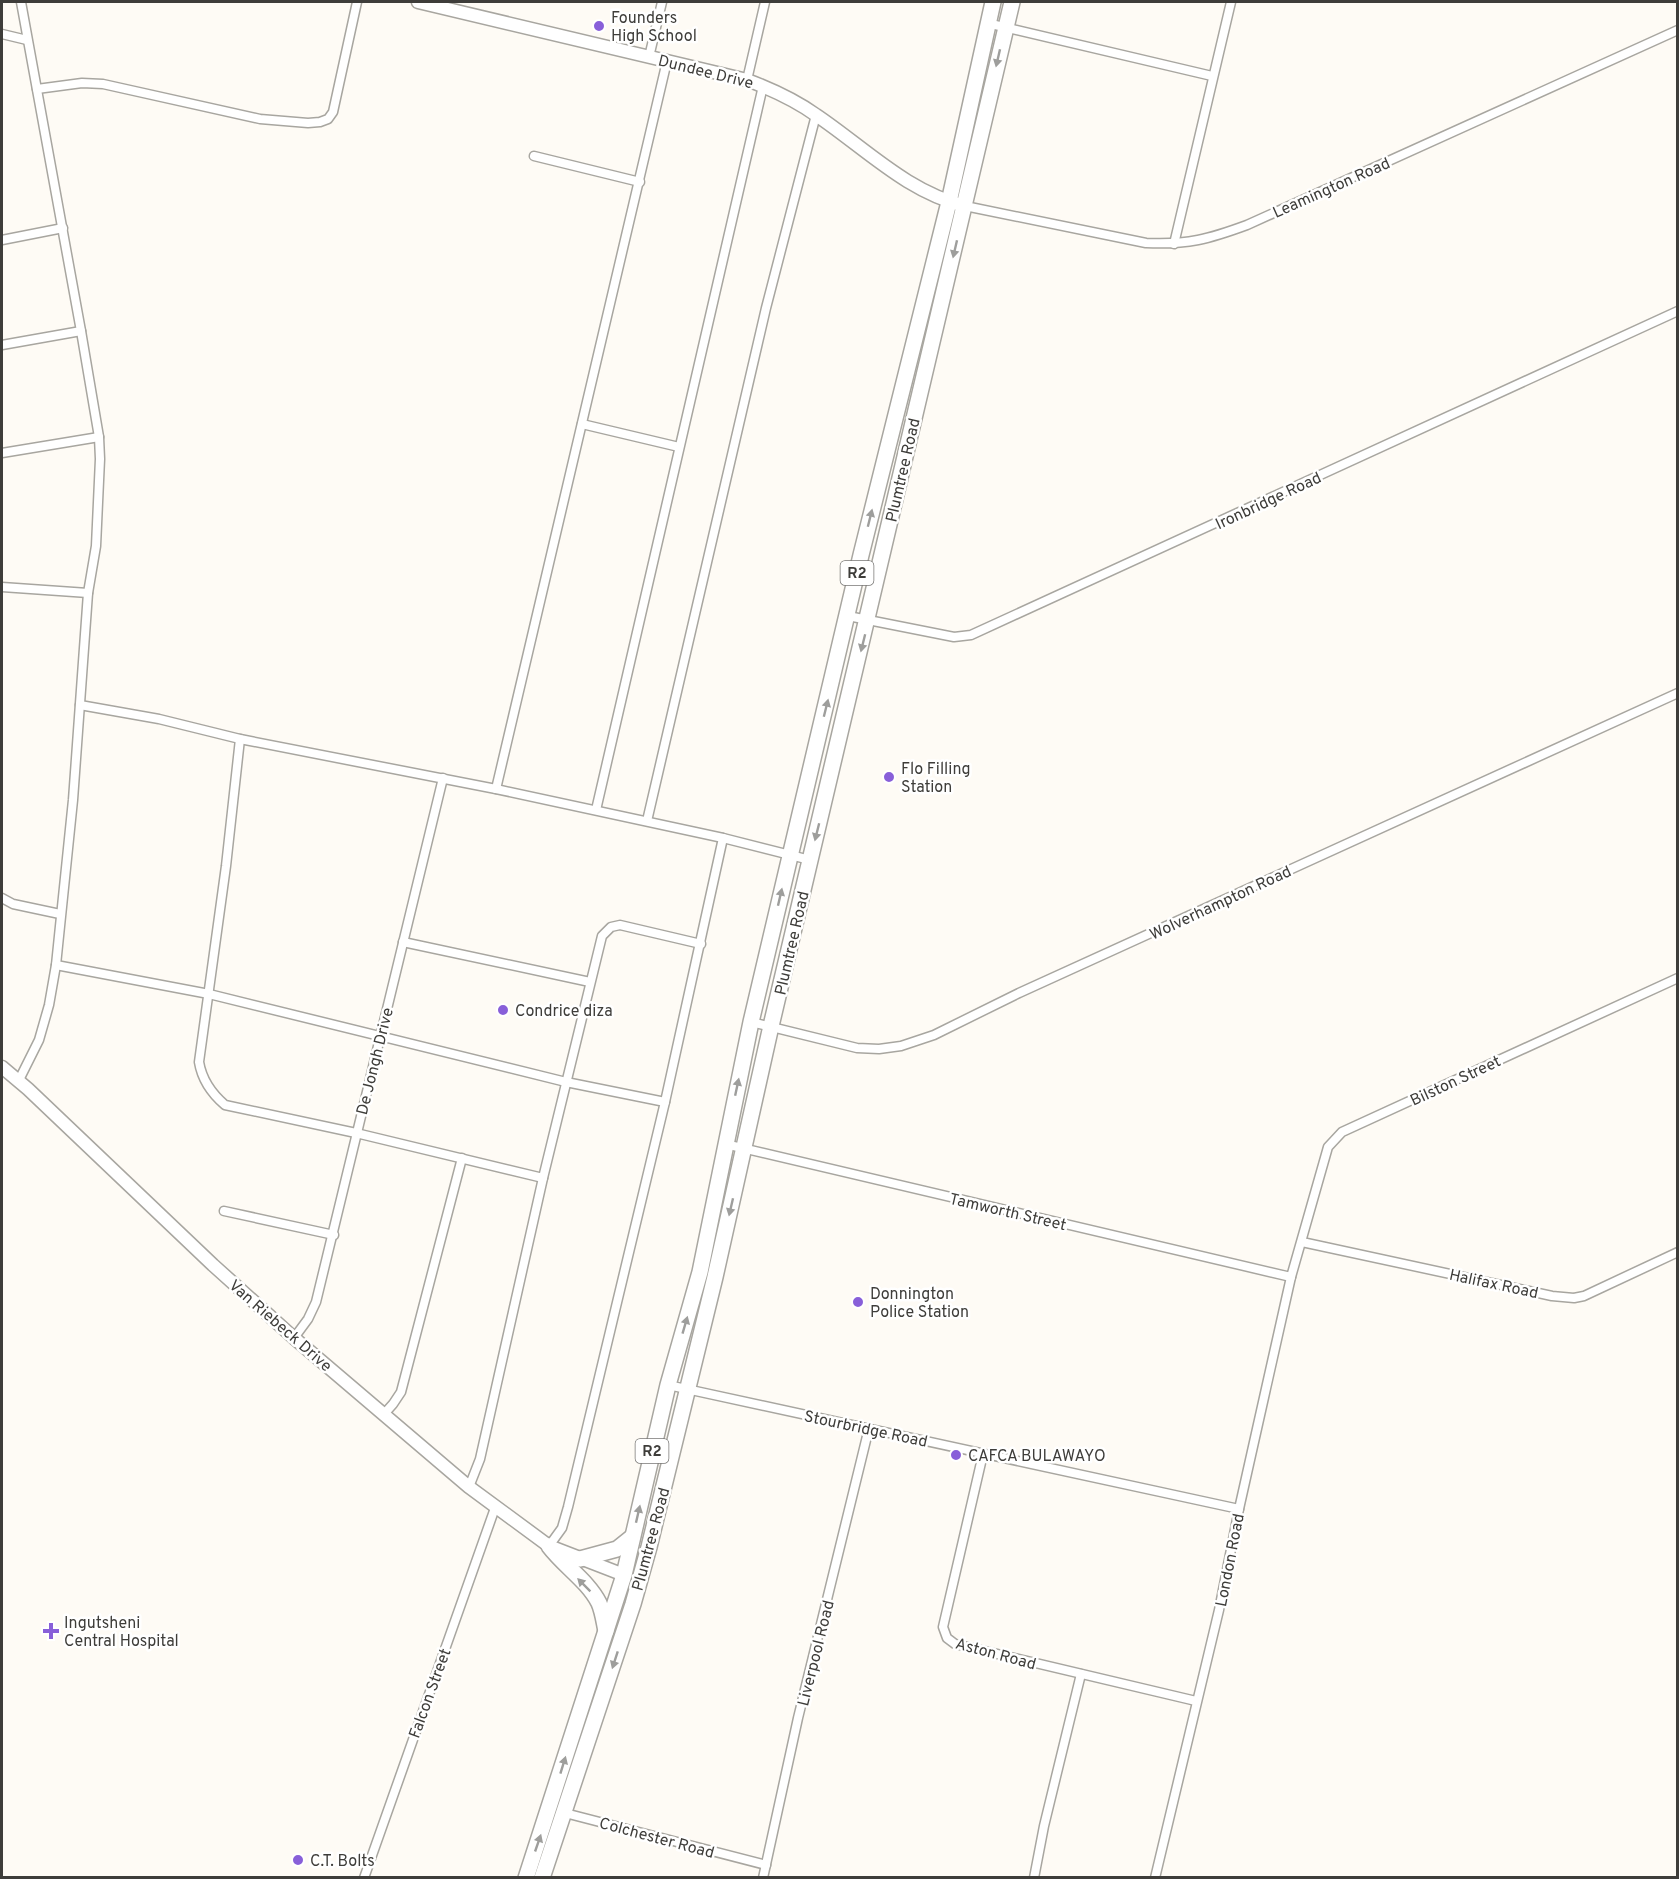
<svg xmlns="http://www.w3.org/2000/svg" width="1679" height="1879" font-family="Overpass,sans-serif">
<rect width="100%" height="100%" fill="#fefbf5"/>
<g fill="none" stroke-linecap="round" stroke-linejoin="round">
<defs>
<g id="street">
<path d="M 987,23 L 1212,76"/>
<path d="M 2,34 L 27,40"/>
<path d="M 649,57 L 662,2"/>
<path d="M 747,80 L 765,2"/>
<path d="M 37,89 L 82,83 L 103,84 L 260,119 L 308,123 L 320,122 L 328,119 L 333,112 L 357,2"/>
<path d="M 534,156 L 640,182"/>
<path d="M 965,206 L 1146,243 C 1188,245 1209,239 1247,225 L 1678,30"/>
<path d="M 2,240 L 63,228"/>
<path d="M 1174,244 L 1231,2"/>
<path d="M 2,345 L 81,331"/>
<path d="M 582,424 L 679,447"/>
<path d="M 2,453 L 99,437"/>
<path d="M 2,587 L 88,593"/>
<path d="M 848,616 L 954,637 L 971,635 L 1678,311"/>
<path d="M 80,705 L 159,719 L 240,739 L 496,789 L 723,838 L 810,860"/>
<path d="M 240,739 L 226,866 L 199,1062 C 202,1080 211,1093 225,1105 L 356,1133 L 543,1178"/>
<path d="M 496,789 L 667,61"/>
<path d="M 596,810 L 763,86"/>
<path d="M 647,821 L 766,308 L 816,115"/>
<path d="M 2,898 L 13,904 L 60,914"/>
<path d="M 403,942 L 590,982"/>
<path d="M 56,965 L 209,994 L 566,1082 L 665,1102"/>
<path d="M 751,1022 L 857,1048 L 879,1049 L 901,1046 L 934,1035 L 1019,993 L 1678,693"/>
<path d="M 18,1082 L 39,1040 L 49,1005 L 56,965 L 73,800 L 88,593 L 96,546 L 100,459 L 99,437 L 81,331 L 21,2"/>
<path d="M 725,1144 L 1291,1277"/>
<path d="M 224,1211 L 334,1235"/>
<path d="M 1302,1242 L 1552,1296 L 1574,1298 L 1584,1296 L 1678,1252"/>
<path d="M 294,1338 L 308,1319 L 316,1302 L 443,778"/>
<path d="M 668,1385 L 1239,1509"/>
<path d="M 384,1414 L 393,1404 L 401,1392 L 462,1158"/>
<path d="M 983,1454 L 943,1627 L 947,1638 L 955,1644 L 1196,1701"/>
<path d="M 469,1487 L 480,1459 L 543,1178 L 602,936 L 611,927 L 620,925 L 701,944"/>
<path d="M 549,1546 L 562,1528 L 568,1507 L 665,1102 L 723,838"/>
<path d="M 561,1812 L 766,1865"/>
<path d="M 364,1878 L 495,1508"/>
<path d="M 763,1878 L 798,1718 L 869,1428"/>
<path d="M 1034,1878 L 1044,1826 L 1081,1674"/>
<path d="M 1155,1878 L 1219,1610 L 1239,1509 L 1291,1277 L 1328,1147 L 1342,1132 L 1678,978"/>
</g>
<g id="secondary">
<path d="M 418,2 L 747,80 C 771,89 795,100 816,115 C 865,148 907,192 965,206"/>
<path d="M 2,1067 L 28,1089 L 213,1265 L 294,1338 L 469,1487 L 549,1546 L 624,1575"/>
</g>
<g id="highway">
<path d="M 549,1546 C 564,1566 588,1581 599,1603 C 603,1612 604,1622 606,1631"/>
<path d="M 580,1559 L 617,1549 L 632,1537"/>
<path d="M 526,1878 L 624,1575 L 668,1385 L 700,1272 L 751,1022 L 861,555 L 949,202 L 993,2"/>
<path d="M 542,1878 L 633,1604 L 649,1547 L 715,1277 L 771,1026 L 1012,2"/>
</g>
</defs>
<use href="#street" stroke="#a8a6a0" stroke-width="11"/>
<use href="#secondary" stroke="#a8a6a0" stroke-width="15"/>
<use href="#highway" stroke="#a8a6a0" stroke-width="18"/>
<use href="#street" stroke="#fff" stroke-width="8"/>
<use href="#secondary" stroke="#fff" stroke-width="12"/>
<use href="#highway" stroke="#fff" stroke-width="15"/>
</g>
<defs><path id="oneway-solid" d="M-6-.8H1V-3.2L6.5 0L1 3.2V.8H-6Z" transform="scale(1.5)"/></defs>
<g fill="#9e9e9c">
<use href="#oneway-solid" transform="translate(998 58) rotate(103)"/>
<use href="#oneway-solid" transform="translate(955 249) rotate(103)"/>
<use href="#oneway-solid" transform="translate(870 518) rotate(-76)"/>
<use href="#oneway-solid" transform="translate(863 643) rotate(104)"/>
<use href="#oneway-solid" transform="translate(826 708) rotate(-76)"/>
<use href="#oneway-solid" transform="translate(817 832) rotate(104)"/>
<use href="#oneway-solid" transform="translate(780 897) rotate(-77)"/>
<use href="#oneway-solid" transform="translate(737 1087) rotate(-78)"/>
<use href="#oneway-solid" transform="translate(731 1207) rotate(103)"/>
<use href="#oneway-solid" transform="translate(685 1325) rotate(-74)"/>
<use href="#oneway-solid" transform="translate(638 1514) rotate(-77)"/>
<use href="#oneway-solid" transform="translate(584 1585) rotate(-135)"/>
<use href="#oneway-solid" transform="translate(615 1660) rotate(108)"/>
<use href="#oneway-solid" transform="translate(563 1765) rotate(-73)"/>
<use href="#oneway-solid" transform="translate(538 1843) rotate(-71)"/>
</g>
<g fill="#885fd9" stroke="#fff" stroke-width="2">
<circle cx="599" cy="26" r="6"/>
<circle cx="889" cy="777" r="6"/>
<circle cx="503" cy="1010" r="6"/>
<circle cx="858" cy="1302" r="6"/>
<circle cx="956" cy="1455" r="6"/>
<path d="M48 1622h6v6h6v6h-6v6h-6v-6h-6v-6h6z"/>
<circle cx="298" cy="1860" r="6"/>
</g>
<g text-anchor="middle" stroke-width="5" stroke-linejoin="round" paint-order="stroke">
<g fill="#fff" stroke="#787775" stroke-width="1.5">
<rect x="840.5" y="561" width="33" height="24" rx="4.5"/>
<rect x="635.5" y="1439" width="33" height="24" rx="4.5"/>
</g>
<g font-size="15" font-weight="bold" fill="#3e3d3a">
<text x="857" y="578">R2</text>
<text x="652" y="1456">R2</text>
</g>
<g font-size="16" fill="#3e3d3a" stroke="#fff" text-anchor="start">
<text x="611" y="23">Founders<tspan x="611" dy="18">High School</tspan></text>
<text x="901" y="774">Flo Filling<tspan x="901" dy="18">Station</tspan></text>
<text x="515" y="1016">Condrice diza</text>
<text x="870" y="1299">Donnington<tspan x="870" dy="18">Police Station</tspan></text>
<text x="968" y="1461">CAFCA BULAWAYO</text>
<text x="64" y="1628">Ingutsheni<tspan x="64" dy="18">Central Hospital</tspan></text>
<text x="310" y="1866">C.T. Bolts</text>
</g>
<g font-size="16" fill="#3e3d3a" stroke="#fff">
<text transform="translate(706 71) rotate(14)" y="6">Dundee Drive</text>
<text transform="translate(1331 187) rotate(-24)" y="6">Leamington Road</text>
<text transform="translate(902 470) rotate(-77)" y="6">Plumtree Road</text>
<text transform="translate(1268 500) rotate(-25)" y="6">Ironbridge Road</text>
<text transform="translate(1220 902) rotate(-25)" y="6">Wolverhampton Road</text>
<text transform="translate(791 943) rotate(-77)" y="6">Plumtree Road</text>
<text transform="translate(374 1061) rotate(-76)" y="6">De Jongh Drive</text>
<text transform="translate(1455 1080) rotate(-25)" y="6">Bilston Street</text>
<text transform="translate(1008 1211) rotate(13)" y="6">Tamworth Street</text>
<text transform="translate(1494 1283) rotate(12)" y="6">Halifax Road</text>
<text transform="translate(281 1325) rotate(41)" y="6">Van Riebeck Drive</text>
<text transform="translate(866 1428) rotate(12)" y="6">Stourbridge Road</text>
<text transform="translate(650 1539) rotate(-75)" y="6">Plumtree Road</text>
<text transform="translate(1229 1560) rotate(-79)" y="6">London Road</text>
<text transform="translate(815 1653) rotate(-76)" y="6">Liverpool Road</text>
<text transform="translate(996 1653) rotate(15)" y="6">Aston Road</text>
<text transform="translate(429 1693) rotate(-70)" y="6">Falcon Street</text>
<text transform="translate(657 1837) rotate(15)" y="6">Colchester Road</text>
</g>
</g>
<rect width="1679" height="1879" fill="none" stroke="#3e3d3a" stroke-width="6"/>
</svg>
